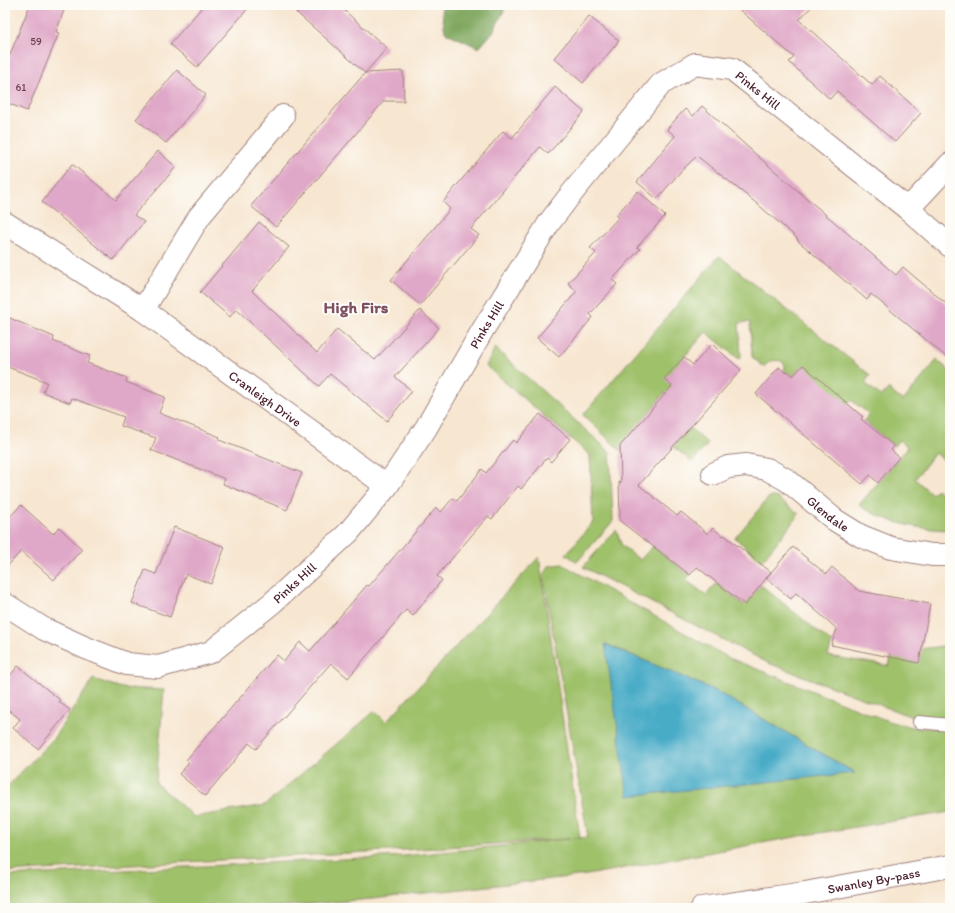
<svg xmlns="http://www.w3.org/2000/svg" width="955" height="913" font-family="Itim,sans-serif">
<rect width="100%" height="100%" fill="#fdfcf7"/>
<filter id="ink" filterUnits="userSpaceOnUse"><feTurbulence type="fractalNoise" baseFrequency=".025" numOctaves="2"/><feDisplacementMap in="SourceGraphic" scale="8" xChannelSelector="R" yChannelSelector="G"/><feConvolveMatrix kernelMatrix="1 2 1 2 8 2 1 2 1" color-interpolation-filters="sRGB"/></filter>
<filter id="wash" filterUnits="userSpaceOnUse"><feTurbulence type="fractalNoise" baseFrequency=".012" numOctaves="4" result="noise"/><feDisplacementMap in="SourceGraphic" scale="16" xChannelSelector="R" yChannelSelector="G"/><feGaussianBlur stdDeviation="0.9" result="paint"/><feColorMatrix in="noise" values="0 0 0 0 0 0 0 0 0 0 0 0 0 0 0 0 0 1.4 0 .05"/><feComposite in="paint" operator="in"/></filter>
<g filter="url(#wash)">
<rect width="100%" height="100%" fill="#f7e6d0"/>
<g fill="#9fc16b" stroke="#74704b" fill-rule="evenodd">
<path d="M 719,256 L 870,375 L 865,383 L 881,396 L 888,389 L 903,401 L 937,360 L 950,371 L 950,461 L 948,463 L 935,453 L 915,479 L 932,494 L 937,489 L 950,501 L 950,530 C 917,529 886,523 859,505 L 908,447 L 899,440 L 894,446 L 864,421 L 869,414 L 851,400 L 839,414 L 803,365 L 793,376 L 788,371 L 786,373 L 784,372 L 785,366 L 782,361 C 773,360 769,360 764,367 L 752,357 L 750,322 L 739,323 L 741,357 L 739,359 L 706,332 L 684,357 L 674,387 L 668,395 L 665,393 L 658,400 L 659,401 L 620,450 L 583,415 Z"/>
<path d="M 495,348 L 610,452 L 613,521 L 577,562 L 566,554 L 593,522 L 590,455 L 486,366 Z"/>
<path d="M 690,428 L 708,444 L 692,462 L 673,446 Z"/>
<path d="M 769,497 L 776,497 L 799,514 L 762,561 L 735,538 Z"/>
<path d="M 616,530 L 622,546 L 640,560 L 653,546 L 690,575 L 686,580 L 706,595 L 717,583 L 744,605 L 761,585 L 832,643 L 828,656 L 889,666 L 891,657 L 921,649 L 950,645 L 950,722 L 920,720 L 768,663 L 583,567 Z"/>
<path d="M 539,557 L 580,838 L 404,850 L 5,872 L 5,789 L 53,739 L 93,679 L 122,688 L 164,690 L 156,783 L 194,817 L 265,805 L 375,711 L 386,722 Z"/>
<path d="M 562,564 L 729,658 L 891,722 L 917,728 L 950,729 L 950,812 L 800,836 L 587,875 L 372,899 L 260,908 L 5,908 L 5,876 L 404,856 L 588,837 L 543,575 L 549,566 ZM 606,644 L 714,690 L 854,772 Z"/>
</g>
<path fill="#7fa75f" stroke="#646345" d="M 441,5 L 507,5 L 493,32 L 479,48 L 445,32 Z"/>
<path fill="#48acc7" stroke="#496679" d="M 605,644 L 714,690 L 855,773 L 628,796 Z"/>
<g id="blocks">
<g fill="#e0a8c8">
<path d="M 30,5 L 66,5 L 56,32 L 59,33 L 27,111 L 5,102 L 5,67 Z"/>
<path d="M 204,5 L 251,5 L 197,67 L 170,44 Z"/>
<path d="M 288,5 L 338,5 L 387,48 L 365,73 Z"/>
<path d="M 734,5 L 813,5 L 799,20 L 872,85 L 880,76 L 921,113 L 895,142 L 837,91 L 830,99 L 789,62 L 794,57 Z"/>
<path d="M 589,16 L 619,41 L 583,83 L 554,58 Z"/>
<path d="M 177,70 L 206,95 L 166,143 L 136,119 Z"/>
<path d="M 403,71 L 404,101 L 384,101 L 276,227 L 251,206 L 365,73 Z"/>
<path d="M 555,87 L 584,112 L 548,154 L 540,147 L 513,179 L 471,229 L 479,235 L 420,305 L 391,280 L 450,209 L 443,202 L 463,178 L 503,131 L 512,138 Z"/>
<path d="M 702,106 L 761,159 L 896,275 L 903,267 L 950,307 L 950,360 L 871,294 L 867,300 L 797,240 L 798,239 L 755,202 L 697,156 L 681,171 L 657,199 L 637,182 L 675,136 L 667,129 L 685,109 L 693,116 Z"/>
<path d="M 158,151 L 176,167 L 134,215 L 144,222 L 113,260 L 42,202 L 72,164 L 116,200 Z"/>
<path d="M 638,191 L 665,216 L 637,247 L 640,249 L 612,280 L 617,284 L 590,314 L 593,317 L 559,357 L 537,338 L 577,291 L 568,283 L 596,253 L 590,248 L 619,217 L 616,215 Z"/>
<path d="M 259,222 L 289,247 L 252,291 L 317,353 L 337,329 L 375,360 L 420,310 L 439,328 L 395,377 L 412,391 L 387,421 L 330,374 L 319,386 L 236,309 L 230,317 L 200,292 Z"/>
<path d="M 5,316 L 54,337 L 53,341 L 90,356 L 87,363 L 127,378 L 126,382 L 165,397 L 159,413 L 220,437 L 219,440 L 302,473 L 287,510 L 223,484 L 225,479 L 151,450 L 156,438 L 121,426 L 124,417 L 72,398 L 70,403 L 43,392 L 47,382 L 5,366 Z"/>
<path d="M 712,344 L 741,370 L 639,485 L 677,516 L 681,512 L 708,534 L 713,528 L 723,536 L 724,535 L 771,572 L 745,605 L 697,567 L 690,575 L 620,521 L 619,481 L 621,483 L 620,446 L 672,386 L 664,379 L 684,357 L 693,365 Z"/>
<path d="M 803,365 L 863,417 L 861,419 L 894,446 L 891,450 L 899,457 L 878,483 L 870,475 L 862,484 L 756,394 L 779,367 L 786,373 L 788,371 L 793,376 Z"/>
<path d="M 540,414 L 570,439 L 551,462 L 547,458 L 521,489 L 518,486 L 492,519 L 488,516 L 437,576 L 442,580 L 413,616 L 406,610 L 348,678 L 331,663 L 256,749 L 249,743 L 205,796 L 179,774 L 189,763 L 186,760 L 277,655 L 284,661 L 300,642 L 310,651 L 367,585 L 369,586 L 436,508 L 441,512 L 453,498 L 457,501 L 482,469 L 486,473 L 513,440 L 516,443 Z"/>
<path d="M 21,505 L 53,534 L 59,527 L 82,549 L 54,580 L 21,551 L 5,569 L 5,522 Z"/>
<path d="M 174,527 L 225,547 L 211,584 L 186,574 L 170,617 L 132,603 L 145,570 L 156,574 Z"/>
<path d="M 793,547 L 826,574 L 832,567 L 859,591 L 930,604 L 919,663 L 831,645 L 837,629 L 796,593 L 791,599 L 766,578 Z"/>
<path d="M 18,666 L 60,700 L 59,702 L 70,710 L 38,749 L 13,728 L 20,719 L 5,707 L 5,682 Z"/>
</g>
</g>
</g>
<g filter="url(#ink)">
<use href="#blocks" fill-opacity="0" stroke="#a0827e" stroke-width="1"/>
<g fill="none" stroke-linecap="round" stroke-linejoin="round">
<defs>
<path id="service" d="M 919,722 L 950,725"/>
<g id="minor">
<path d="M 908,209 L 950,164"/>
<path id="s1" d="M 5,223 L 143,310 L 387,486"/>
<path d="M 143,310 L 199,217 L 283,116"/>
<path id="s2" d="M 713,474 L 728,467 L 746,465 L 767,469 L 787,480 L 835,520 L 861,536 L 891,548 L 932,555 L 950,555"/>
<path id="s3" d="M 5,604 L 44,629 L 86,648 L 127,664 L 158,667 L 211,652 L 272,603 L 348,533 L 387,486 L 426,428 L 482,331 L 549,223 L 568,198 L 661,84 L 695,64 L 732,69 L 908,209 L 950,246"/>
</g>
<g id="trunk">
<path id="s4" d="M 702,908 L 805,893 L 950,866"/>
</g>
</defs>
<use href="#service" stroke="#a0827e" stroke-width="14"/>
<use href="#minor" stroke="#a0827e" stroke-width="24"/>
<use href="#trunk" stroke="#a0827e" stroke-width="24"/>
<use href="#service" stroke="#fff" stroke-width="12"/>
<use href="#minor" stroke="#fff" stroke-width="22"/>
<use href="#trunk" stroke="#fff" stroke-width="22"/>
</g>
</g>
<g text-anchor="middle" stroke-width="4" stroke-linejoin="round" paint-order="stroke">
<g font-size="11" fill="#704152">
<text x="36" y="45">59</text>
<text x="21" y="91">61</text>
</g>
<g font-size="13" fill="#4a1f2b" stroke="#fdfcf7">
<text dy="5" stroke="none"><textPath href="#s3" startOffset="1063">Pinks Hill</textPath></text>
<text dy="5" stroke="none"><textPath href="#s3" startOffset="655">Pinks Hill</textPath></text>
<text dy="5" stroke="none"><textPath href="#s1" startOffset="314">Cranleigh Drive</textPath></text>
<text dy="5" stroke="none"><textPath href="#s2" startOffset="132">Glendale</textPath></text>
<text dy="5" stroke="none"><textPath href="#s3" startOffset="331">Pinks Hill</textPath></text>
<text dy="5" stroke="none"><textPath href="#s4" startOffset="174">Swanley By-pass</textPath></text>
</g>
<g font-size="17" font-weight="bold" fill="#7e4f62" stroke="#fdfcf7">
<text x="356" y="313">High Firs</text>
</g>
</g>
<rect width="955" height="913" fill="none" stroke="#fdfcf7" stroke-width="20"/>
</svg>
